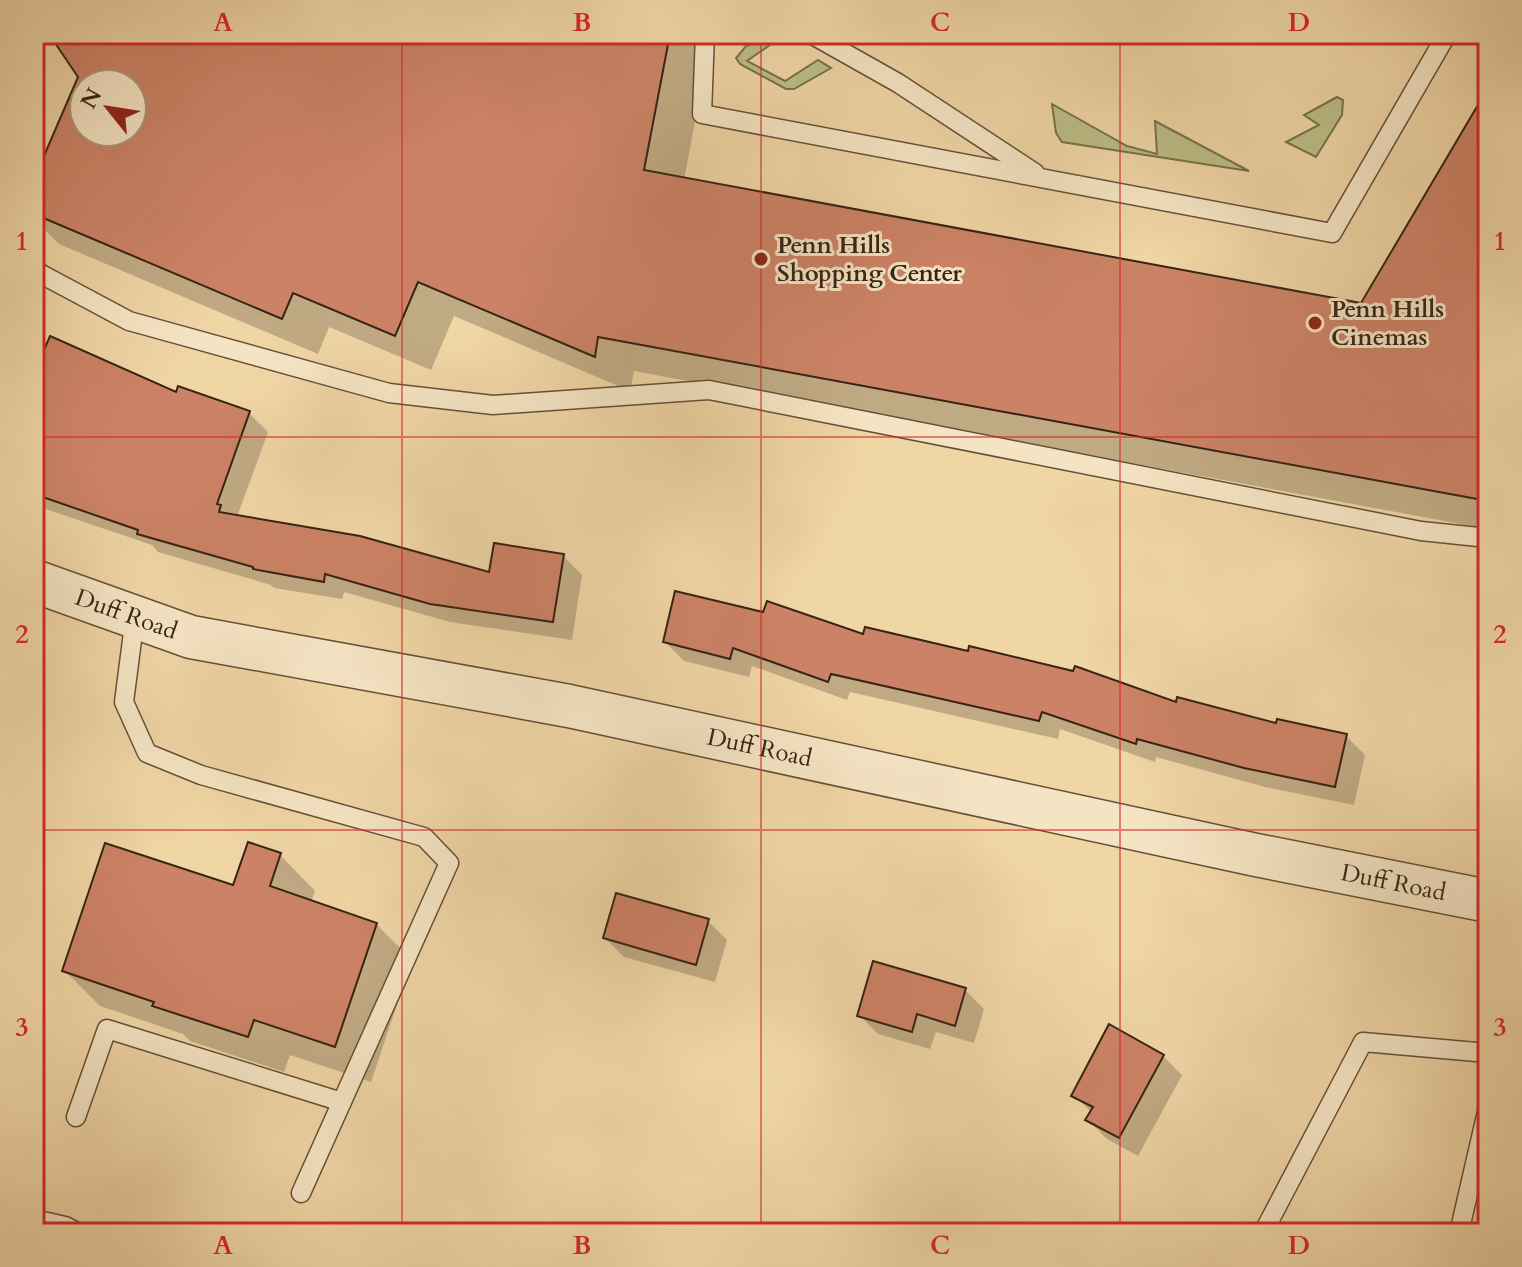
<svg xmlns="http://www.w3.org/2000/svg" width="1522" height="1267" font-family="Cardo,serif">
<rect width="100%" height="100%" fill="#f0d5a5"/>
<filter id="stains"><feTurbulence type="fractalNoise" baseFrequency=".0025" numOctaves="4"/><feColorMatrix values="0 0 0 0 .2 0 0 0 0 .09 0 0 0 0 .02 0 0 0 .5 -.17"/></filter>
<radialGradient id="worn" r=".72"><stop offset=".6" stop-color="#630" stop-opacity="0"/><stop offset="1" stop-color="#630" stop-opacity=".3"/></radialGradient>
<g fill="#bbbd85" stroke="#78704c" stroke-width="2">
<path d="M 771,36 L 777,40 L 747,61 L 785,81 L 818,60 L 831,68 L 794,89 L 786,89 L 740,64 L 736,58 L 746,46 Z"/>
<path d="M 1337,97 L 1343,100 L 1342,115 L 1316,157 L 1286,142 L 1319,125 L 1304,115 Z"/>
<path d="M 1052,104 L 1127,146 L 1157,154 L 1155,121 L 1249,171 L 1062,142 L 1056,133 Z"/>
</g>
<g fill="#0003" fill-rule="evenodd">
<path d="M 59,34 L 702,34 L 710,42 L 684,180 L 1362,305 L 1488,92 L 1488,529 L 634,371 L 630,391 L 454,316 L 431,370 L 329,327 L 318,354 L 59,244 L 34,219 L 34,184 L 80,76 ZM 84,84 L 132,84 L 132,132 L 84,132 Z"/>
<path d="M 34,378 L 177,395 L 249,413 L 268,432 L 237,517 L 491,575 L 563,556 L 582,575 L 572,640 L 450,622 L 344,592 L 342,599 L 274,588 L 271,585 L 158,552 L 152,545 L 34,505 Z"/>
<path d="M 864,636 L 1277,726 L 1346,736 L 1365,755 L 1354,805 L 1265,787 L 1156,757 L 1155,762 L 1060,729 L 1058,739 L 850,692 L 847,700 L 752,666 L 749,677 L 684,661 L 665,642 Z"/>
<path d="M 280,855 L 315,891 L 311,902 L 376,924 L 412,960 L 371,1082 L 290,1055 L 284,1072 L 190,1041 L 183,1034 L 100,1006 L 64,970 L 234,888 Z"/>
<path d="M 708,921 L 727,940 L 715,982 L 624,957 L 605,938 Z"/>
<path d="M 965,990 L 984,1009 L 974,1043 L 936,1032 L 930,1049 L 878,1034 L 859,1015 Z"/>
<path d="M 1163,1056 L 1182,1075 L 1138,1156 L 1107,1139 L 1088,1120 L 1092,1113 L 1074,1095 Z"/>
</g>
<g fill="#cc8266" stroke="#362314" stroke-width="2" fill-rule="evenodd">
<path d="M 49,34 L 670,34 L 644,170 L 1361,303 L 1488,88 L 1488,501 L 598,337 L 595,357 L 418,282 L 395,336 L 293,293 L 282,319 L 34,214 L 34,179 L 78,77 ZM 84,84 L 132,84 L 132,132 L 84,132 Z"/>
<path d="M 50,336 L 176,392 L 178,386 L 250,411 L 217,504 L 221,505 L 219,512 L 360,536 L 489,572 L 494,543 L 564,554 L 553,622 L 430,604 L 325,574 L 324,582 L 253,569 L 253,567 L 137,534 L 138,530 L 34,494 L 34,373 Z"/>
<path d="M 675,591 L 763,612 L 767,601 L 863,634 L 865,627 L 968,651 L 969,646 L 1073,671 L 1075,666 L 1176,702 L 1177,697 L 1276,723 L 1277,719 L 1347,734 L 1335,787 L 1244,768 L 1137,739 L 1136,744 L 1042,712 L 1039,721 L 831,674 L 828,682 L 733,648 L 730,659 L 663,642 Z"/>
<path d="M 248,842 L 281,853 L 270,886 L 377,923 L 335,1047 L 254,1020 L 248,1037 L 152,1006 L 154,1002 L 62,971 L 105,843 L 233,885 Z"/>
<path d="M 616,893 L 709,919 L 696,965 L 603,938 Z"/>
<path d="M 873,961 L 966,988 L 955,1026 L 917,1014 L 912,1032 L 857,1016 Z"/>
<path d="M 1109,1024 L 1164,1055 L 1119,1138 L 1085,1120 L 1093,1107 L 1071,1096 Z"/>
</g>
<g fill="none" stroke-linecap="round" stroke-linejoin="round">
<defs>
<g id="service">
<path d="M 705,34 L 702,114 L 1332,233 L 1447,34"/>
<path d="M 811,34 L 898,83 L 1035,173"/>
<path d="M 34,267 L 41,274 L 129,321 L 389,393 L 493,405 L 709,390 L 1421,531 L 1488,538"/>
<path d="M 135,617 L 124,702 L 147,753 L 201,775 L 424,837 L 449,863 L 301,1193"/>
<path d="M 76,1117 L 107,1029 L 342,1102"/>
<path d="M 34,1219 L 65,1226 L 79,1233"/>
<path d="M 1263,1233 L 1363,1042 L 1488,1053"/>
<path d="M 1459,1233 L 1488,1107"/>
</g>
<g id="tertiary">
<path id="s1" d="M 34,581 L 191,637 L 569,706 L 1256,855 L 1488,901"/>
</g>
</defs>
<use href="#service" stroke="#645038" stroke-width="21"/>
<use href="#tertiary" stroke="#645038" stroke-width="45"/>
<use href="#service" stroke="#f5e4c4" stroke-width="18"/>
<use href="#tertiary" stroke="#f5e4c4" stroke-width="42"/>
</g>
<path fill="none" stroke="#d62828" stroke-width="2" stroke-opacity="0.55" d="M 402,34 L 402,1233M 761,34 L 761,1233M 1120,34 L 1120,1233M 34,437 L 1488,437M 34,830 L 1488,830"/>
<g fill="#8f2418" stroke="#f5e4c4" stroke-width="3">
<circle cx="761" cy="259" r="8"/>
<circle cx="1315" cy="323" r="8"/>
</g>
<g text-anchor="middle" stroke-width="6" stroke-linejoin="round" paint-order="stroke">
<g font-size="24" font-weight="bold" fill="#362314" stroke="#f5e4c4" text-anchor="start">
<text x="777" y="253">Penn Hills<tspan x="777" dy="28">Shopping Center</tspan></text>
<text x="1331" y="317">Penn Hills<tspan x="1331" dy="28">Cinemas</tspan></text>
</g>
<g font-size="24" fill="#362314" stroke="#f5e4c4">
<text dy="8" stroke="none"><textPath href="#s1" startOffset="98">Duff Road</textPath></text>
<text dy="8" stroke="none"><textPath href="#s1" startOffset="746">Duff Road</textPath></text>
<text dy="8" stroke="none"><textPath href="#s1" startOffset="1394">Duff Road</textPath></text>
</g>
</g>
<rect width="1522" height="1267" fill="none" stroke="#f0d5a5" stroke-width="88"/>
<g transform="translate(108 108) rotate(300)"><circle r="38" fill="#f5e4c4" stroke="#a9977e" stroke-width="2"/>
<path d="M0-6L14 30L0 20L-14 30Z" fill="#8f2418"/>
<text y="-12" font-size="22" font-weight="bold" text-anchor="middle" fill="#362314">N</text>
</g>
<rect x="44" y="44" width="1434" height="1179" fill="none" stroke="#d62828" stroke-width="3"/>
<g font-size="26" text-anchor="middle" font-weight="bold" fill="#d62828">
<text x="223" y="31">A</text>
<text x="582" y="31">B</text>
<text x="940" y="31">C</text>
<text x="1299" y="31">D</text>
<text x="22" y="250">1</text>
<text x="1500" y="250">1</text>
<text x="22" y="643">2</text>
<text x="1500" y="643">2</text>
<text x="22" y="1036">3</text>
<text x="1500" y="1036">3</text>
<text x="223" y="1254">A</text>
<text x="582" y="1254">B</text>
<text x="940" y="1254">C</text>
<text x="1299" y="1254">D</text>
</g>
<rect width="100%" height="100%" filter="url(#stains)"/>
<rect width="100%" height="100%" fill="url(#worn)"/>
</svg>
